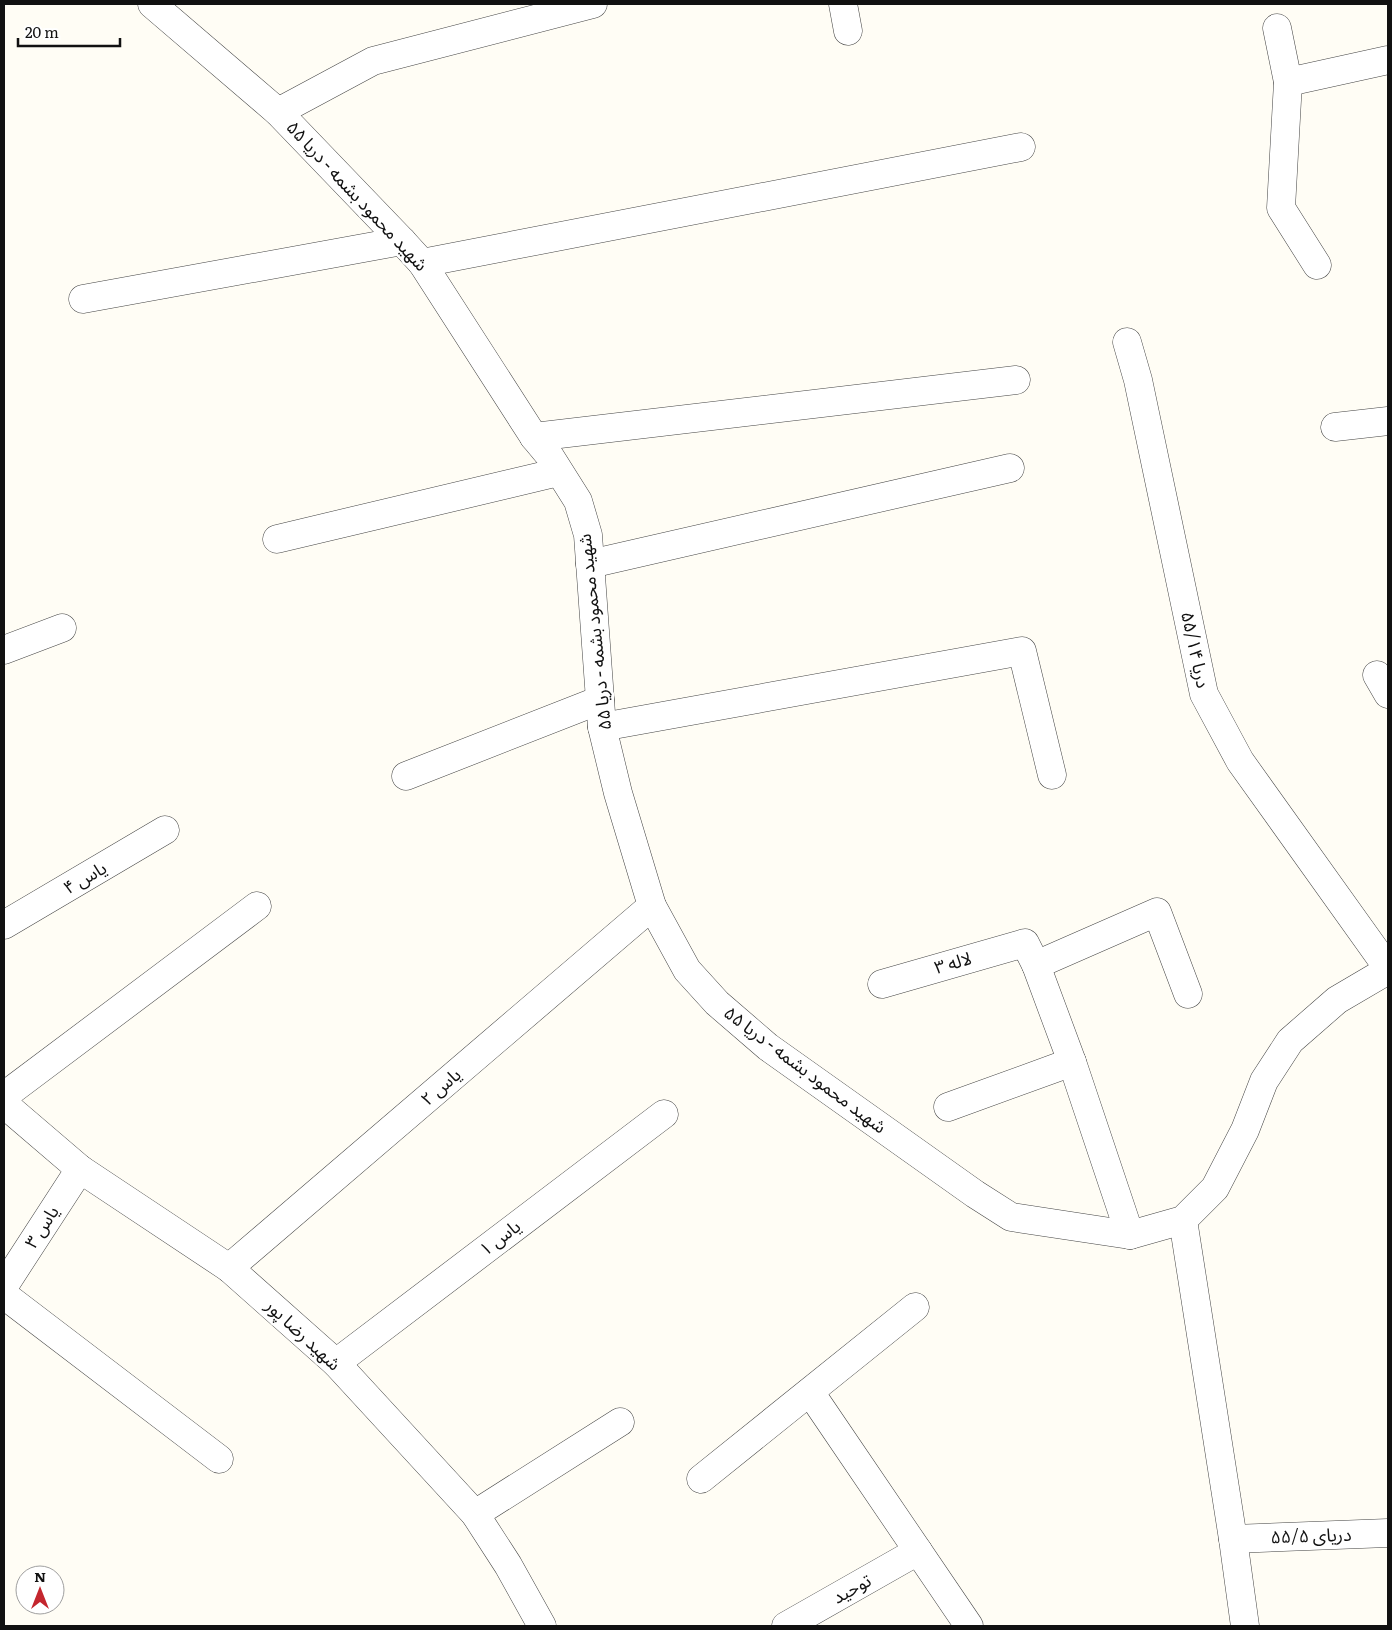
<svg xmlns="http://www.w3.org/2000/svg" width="1392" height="1630" font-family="Literata,'Noto Sans Arabic',serif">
<rect width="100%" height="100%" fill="#fffdf5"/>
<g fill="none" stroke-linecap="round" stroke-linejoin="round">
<defs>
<g id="minor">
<path d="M 152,4 L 278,112 L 402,241 L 422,263 L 534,437 L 549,455 L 578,501 L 588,535 L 602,727 L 618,793 L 652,906 L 687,970 L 717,1003 L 768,1047 L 975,1194 L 1011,1217 L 1130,1235 L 1183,1220 L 1215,1188 L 1245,1130 L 1264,1081 L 1290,1041 L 1337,1000 L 1388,970"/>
<path d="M 843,4 L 848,31"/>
<path d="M 1277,28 L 1288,82 L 1281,208 L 1317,265"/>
<path d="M 1288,82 L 1388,60"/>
<path d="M 278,112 L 373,61 L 593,4"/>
<path d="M 422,263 L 1021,147"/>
<path d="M 83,299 L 402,241"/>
<path d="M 1127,342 L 1138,380 L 1204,694 L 1240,761 L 1388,968"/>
<path d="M 1335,427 L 1388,421"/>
<path d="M 534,437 L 1016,380"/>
<path d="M 277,539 L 559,472"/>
<path d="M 590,564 L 1010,468"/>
<path d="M 4,650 L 62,628"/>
<path d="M 1377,675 L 1388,694"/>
<path d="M 602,727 L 1022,651 L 1052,775"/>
<path d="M 406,776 L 600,700"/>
<path d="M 4,925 L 165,830"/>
<path d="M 1036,965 L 1072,1062 L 1130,1235"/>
<path d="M 882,984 L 1025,943 L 1036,965 L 1157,912 L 1188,994"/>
<path d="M 4,1096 L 257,906"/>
<path d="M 948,1107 L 1072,1062"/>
<path d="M 1183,1220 L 1233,1539 L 1245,1626"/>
<path d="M 229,1268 L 652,906"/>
<path d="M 4,1286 L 80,1169"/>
<path d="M 4,1295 L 219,1459"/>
<path d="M 336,1363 L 664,1114"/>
<path d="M 810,1392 L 969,1626"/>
<path d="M 701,1479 L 915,1307"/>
<path d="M 475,1514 L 620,1422"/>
<path d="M 1233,1539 L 1388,1533"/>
<path d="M 786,1626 L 918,1551"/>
</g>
<path id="tertiary" d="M 4,1104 L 80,1169 L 229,1268 L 336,1363 L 475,1514 L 508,1565 L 542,1626"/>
</defs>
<use href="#minor" stroke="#444" stroke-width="29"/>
<use href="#tertiary" stroke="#444" stroke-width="29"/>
<use href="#minor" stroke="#fff" stroke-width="28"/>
<use href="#tertiary" stroke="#fff" stroke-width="28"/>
</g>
<g text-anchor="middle" stroke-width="5" stroke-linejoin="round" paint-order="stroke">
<g font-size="18" fill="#111" stroke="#fff">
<text transform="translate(357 196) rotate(47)" y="6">شهید محمود بشمه - دریا ۵۵</text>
<text transform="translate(595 632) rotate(-96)" y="6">شهید محمود بشمه - دریا ۵۵</text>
<text transform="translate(1195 650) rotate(78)" y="6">دریا ۵۵/۱۴</text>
<text transform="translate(85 878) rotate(-30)" y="6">یاس ۴</text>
<text transform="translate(953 963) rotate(-16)" y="6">لاله ۳</text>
<text transform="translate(805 1070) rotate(37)" y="6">شهید محمود بشمه - دریا ۵۵</text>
<text transform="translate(441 1087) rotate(-41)" y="6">یاس ۲</text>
<text transform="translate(42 1227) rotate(-57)" y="6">یاس ۳</text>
<text transform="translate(500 1238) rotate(-37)" y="6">یاس ۱</text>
<text transform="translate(303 1335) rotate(43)" y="6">شهید رضا پور</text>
<text transform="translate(1311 1536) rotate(-2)" y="6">دریای ۵۵/۵</text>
<text transform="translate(852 1589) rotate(-29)" y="6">توحید</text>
</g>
</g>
<rect width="1392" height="1630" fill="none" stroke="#111111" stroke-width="10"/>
<g transform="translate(40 1590)"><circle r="24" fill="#ffffff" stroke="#a0a0a0"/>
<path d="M0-4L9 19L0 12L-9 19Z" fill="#c4262e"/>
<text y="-8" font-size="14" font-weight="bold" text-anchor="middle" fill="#111111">N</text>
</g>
<path d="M18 38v8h102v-8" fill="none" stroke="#111111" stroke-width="2.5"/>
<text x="25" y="38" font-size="15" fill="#111111" stroke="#ffffff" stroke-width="4" paint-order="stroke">20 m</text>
</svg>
